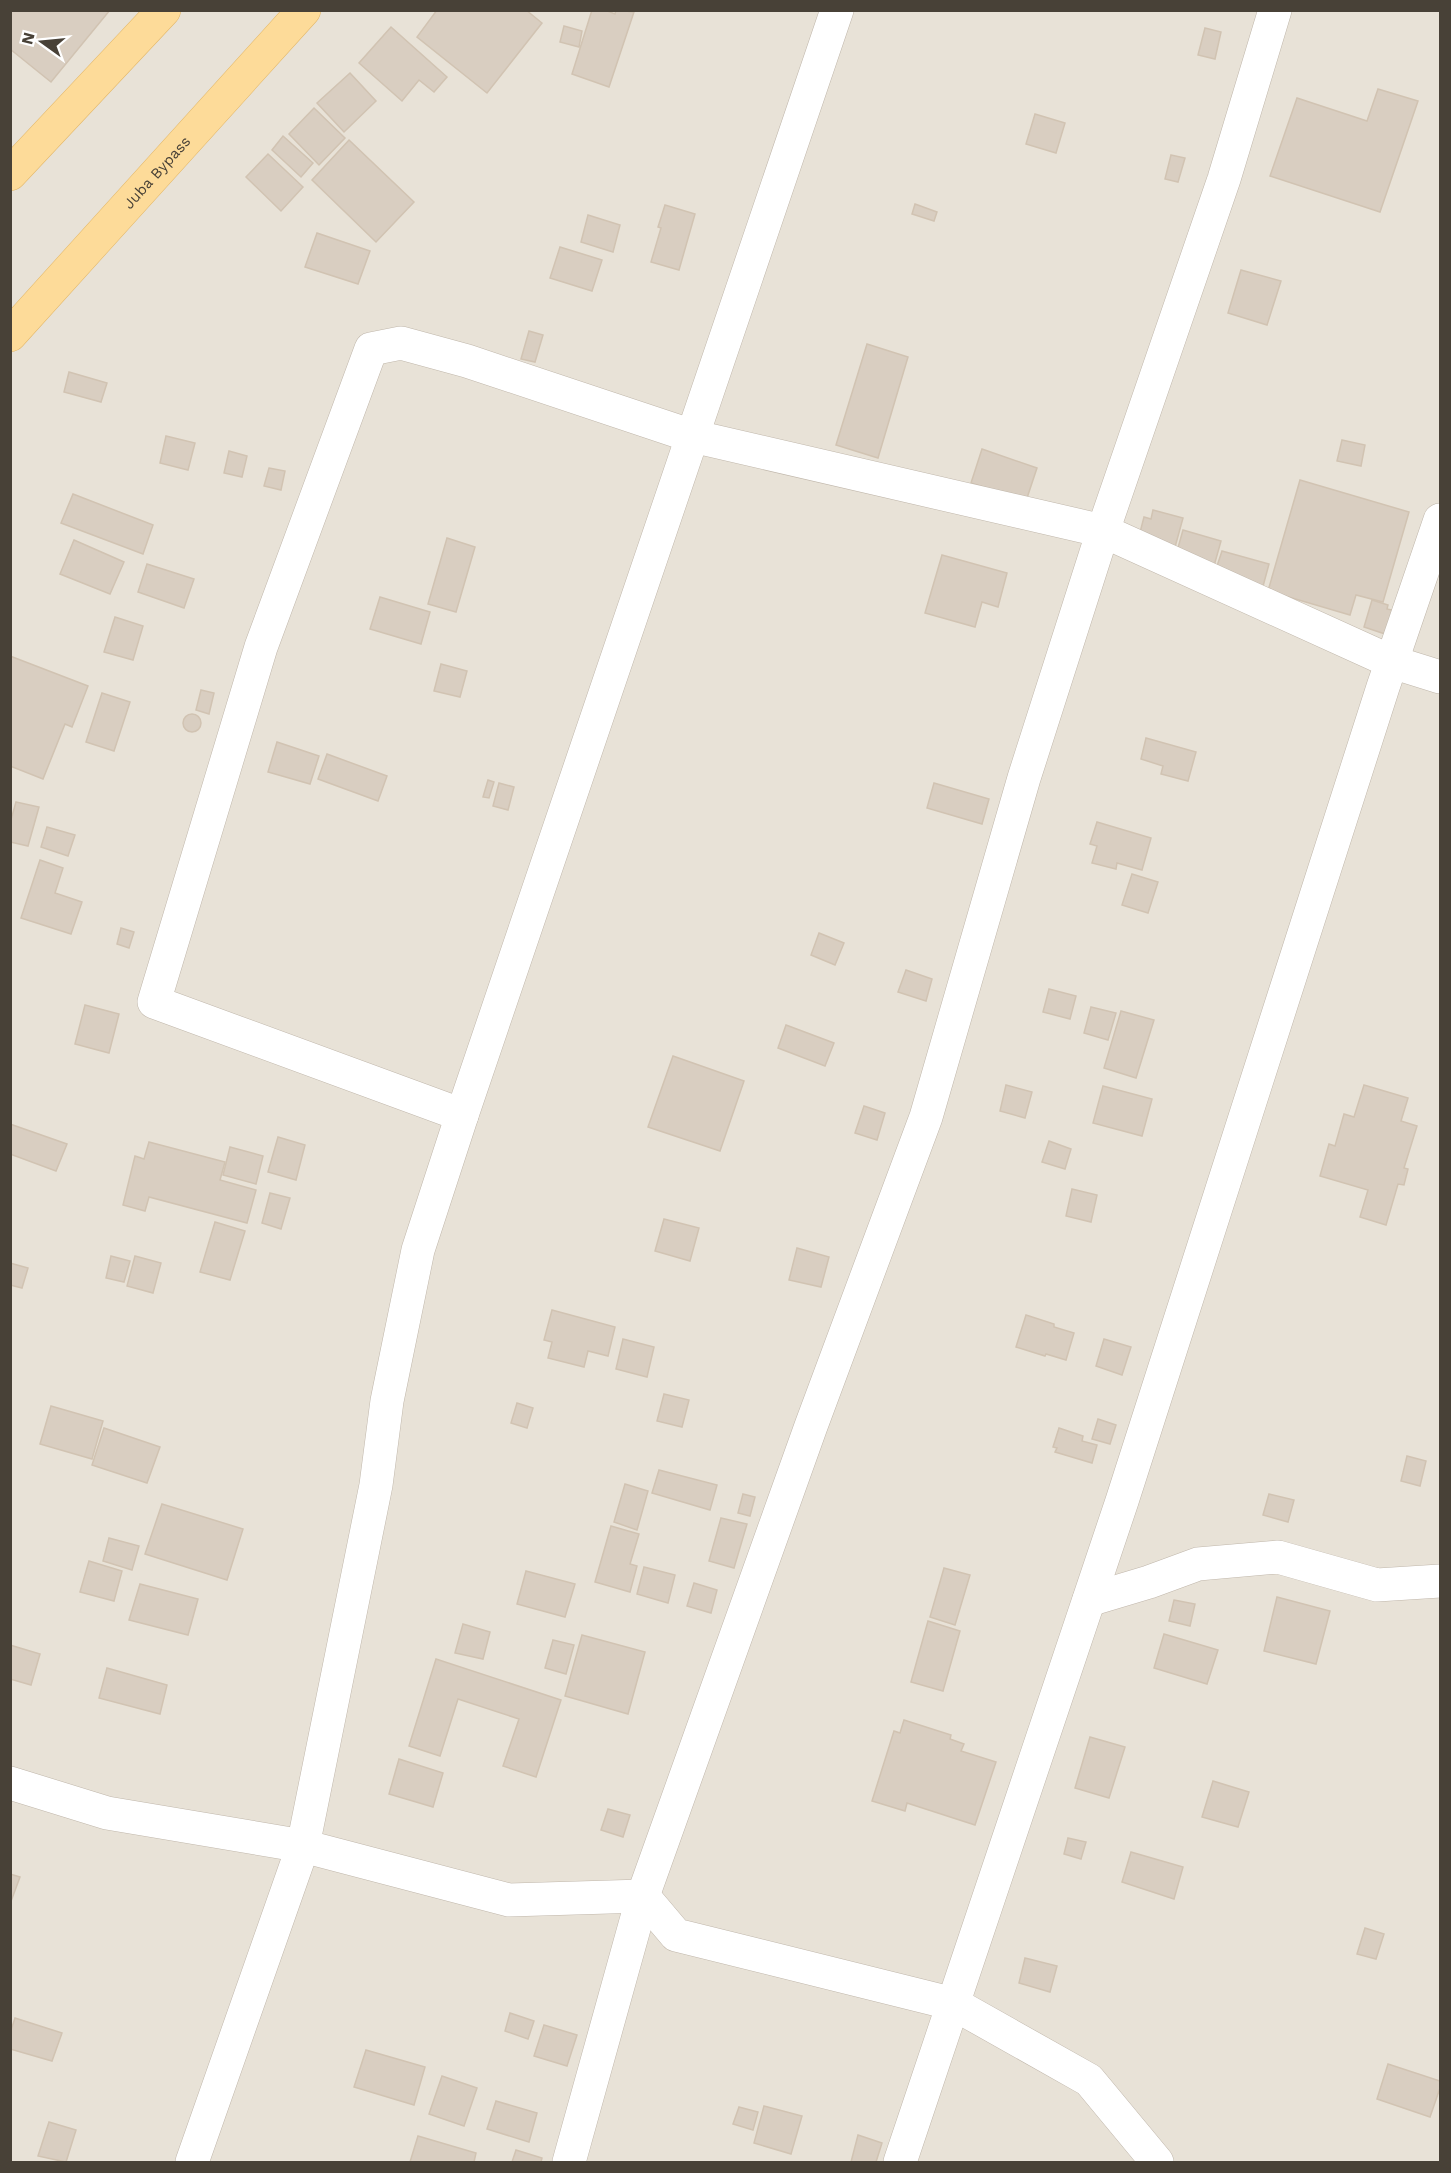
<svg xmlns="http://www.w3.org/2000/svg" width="1451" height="2173" font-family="'Work Sans',sans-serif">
<rect width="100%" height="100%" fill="#f4f0e9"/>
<rect fill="#e8e2d7" x="11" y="11" width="1429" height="2151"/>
<g fill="#d9cec1" stroke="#d1c3b2" stroke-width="1.5">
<path d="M 10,10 L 110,10 L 51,82 L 10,49 Z"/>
<path d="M 437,10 L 526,10 L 542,23 L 487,93 L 417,37 Z"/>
<path d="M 592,10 L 605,10 L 615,14 L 616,10 L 634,12 L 609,87 L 572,74 Z"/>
<path d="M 564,26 L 582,31 L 579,47 L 560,42 Z"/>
<path d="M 391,27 L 447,77 L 434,92 L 419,80 L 402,101 L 359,63 Z"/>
<path d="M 1205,28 L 1221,32 L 1215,59 L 1198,55 Z"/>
<path d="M 350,73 L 376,101 L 344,132 L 317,103 Z"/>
<path d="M 1378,89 L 1418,101 L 1380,212 L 1270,176 L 1297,98 L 1367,121 Z"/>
<path d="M 314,108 L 345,138 L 319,165 L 289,134 Z"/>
<path d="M 1035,114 L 1065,123 L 1056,153 L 1026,144 Z"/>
<path d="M 283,136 L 313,163 L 301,177 L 272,150 Z"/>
<path d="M 349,140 L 414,202 L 376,242 L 312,180 Z"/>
<path d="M 268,154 L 303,187 L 281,211 L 246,177 Z"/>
<path d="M 1171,155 L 1185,158 L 1178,182 L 1165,179 Z"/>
<path d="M 915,204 L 937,212 L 934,221 L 912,214 Z"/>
<path d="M 665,205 L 695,214 L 679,270 L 651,262 L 661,228 L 658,227 Z"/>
<path d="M 588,215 L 620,225 L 613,252 L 581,242 Z"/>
<path d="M 317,233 L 370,251 L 358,284 L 305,267 Z"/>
<path d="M 560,247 L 602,260 L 592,291 L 550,278 Z"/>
<path d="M 1241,270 L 1281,281 L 1267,325 L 1228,313 Z"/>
<path d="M 529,331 L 543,335 L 535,362 L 521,359 Z"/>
<path d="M 867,344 L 908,357 L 878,458 L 836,445 Z"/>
<path d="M 69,372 L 107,383 L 101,402 L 64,392 Z"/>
<path d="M 166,436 L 195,443 L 188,470 L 160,463 Z"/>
<path d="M 1342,440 L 1365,445 L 1361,466 L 1337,461 Z"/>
<path d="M 982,449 L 1037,468 L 1026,501 L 971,483 Z"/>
<path d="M 229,451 L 247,456 L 242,477 L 224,473 Z"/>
<path d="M 269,468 L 285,471 L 281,490 L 264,486 Z"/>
<path d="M 1300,480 L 1409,512 L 1383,602 L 1356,595 L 1350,615 L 1268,591 Z"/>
<path d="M 73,494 L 153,525 L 143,554 L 61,523 Z"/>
<path d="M 1153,510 L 1183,518 L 1172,558 L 1136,548 L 1144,517 L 1151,519 Z"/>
<path d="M 1183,530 L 1221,541 L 1212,573 L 1174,562 Z"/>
<path d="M 447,538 L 475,547 L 456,612 L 428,604 Z"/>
<path d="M 74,540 L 124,562 L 110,594 L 60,574 Z"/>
<path d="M 1222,551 L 1269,564 L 1262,590 L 1214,575 Z"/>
<path d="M 942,555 L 1007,573 L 998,607 L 982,602 L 975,627 L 925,613 Z"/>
<path d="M 147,564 L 194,579 L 184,608 L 138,592 Z"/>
<path d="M 380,597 L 430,612 L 421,644 L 370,629 Z"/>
<path d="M 1372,600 L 1388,605 L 1387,609 L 1396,611 L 1388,635 L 1364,627 Z"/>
<path d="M 115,617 L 143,626 L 133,660 L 104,652 Z"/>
<path d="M 10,656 L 88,686 L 72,727 L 65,724 L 43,779 L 10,766 Z"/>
<path d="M 441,664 L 467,671 L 460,697 L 434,691 Z"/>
<path d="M 201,690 L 214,693 L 209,714 L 196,710 Z"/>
<path d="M 102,693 L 130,702 L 114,751 L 86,742 Z"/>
<circle cx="192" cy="723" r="9"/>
<path d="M 1146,738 L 1196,752 L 1188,781 L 1161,774 L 1163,766 L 1141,759 Z"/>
<path d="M 277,742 L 319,756 L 310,784 L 268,772 Z"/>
<path d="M 327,754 L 387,776 L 378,801 L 318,779 Z"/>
<path d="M 488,780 L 494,782 L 489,798 L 483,797 Z"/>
<path d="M 499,783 L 514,787 L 508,810 L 493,806 Z"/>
<path d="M 934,783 L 989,799 L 982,824 L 927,808 Z"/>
<path d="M 16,802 L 39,807 L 28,846 L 10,842 L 10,823 Z"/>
<path d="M 1097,822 L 1151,838 L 1142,870 L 1117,863 L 1116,869 L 1092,863 L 1097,846 L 1090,844 Z"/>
<path d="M 47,827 L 75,835 L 68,856 L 41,847 Z"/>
<path d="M 40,860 L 63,868 L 55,893 L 82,902 L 71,934 L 21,918 Z"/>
<path d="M 1132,874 L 1158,882 L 1148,913 L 1122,905 Z"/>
<path d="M 121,928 L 134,932 L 129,948 L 117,944 Z"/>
<path d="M 819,933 L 844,943 L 835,965 L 811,955 Z"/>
<path d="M 906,970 L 932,979 L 926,1001 L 898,992 Z"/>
<path d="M 1049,989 L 1076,996 L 1070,1019 L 1043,1012 Z"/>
<path d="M 85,1005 L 119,1014 L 109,1053 L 75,1044 Z"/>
<path d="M 1091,1007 L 1116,1013 L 1108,1040 L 1084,1033 Z"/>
<path d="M 1121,1011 L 1154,1020 L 1136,1078 L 1104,1068 Z"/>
<path d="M 786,1025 L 834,1043 L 825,1066 L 778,1048 Z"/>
<path d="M 673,1056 L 744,1081 L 720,1151 L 648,1127 Z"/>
<path d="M 1006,1085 L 1032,1092 L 1025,1118 L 1000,1111 Z"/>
<path d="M 1364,1085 L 1408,1098 L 1401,1121 L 1417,1126 L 1404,1168 L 1408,1169 L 1404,1185 L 1398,1184 L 1386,1225 L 1360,1217 L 1368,1190 L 1320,1176 L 1329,1144 L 1335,1146 L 1344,1114 L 1354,1117 Z"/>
<path d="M 1103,1086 L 1152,1099 L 1142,1136 L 1093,1123 Z"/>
<path d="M 864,1106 L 885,1113 L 877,1140 L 855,1133 Z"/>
<path d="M 10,1124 L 67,1144 L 56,1171 L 10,1154 Z"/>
<path d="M 278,1137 L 305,1145 L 296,1180 L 268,1172 Z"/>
<path d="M 1049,1141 L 1071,1149 L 1065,1169 L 1042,1162 Z"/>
<path d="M 149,1142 L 225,1162 L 220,1180 L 256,1190 L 247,1223 L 149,1197 L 145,1211 L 123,1205 L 135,1156 L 144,1159 Z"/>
<path d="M 230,1147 L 263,1156 L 256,1184 L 223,1175 Z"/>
<path d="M 1072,1189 L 1097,1195 L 1091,1222 L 1066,1216 Z"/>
<path d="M 270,1193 L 290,1198 L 281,1229 L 262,1223 Z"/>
<path d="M 664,1219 L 699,1228 L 690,1261 L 655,1251 Z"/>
<path d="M 215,1222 L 245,1231 L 230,1280 L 200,1272 Z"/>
<path d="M 797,1248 L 829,1257 L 821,1287 L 789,1280 Z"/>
<path d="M 111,1256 L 130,1261 L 124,1282 L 106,1278 Z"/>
<path d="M 135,1256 L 161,1263 L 153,1293 L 127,1286 Z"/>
<path d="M 10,1263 L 28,1268 L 22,1288 L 10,1285 Z"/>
<path d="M 552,1310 L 615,1327 L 608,1356 L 588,1351 L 584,1367 L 548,1358 L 552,1342 L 544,1340 Z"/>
<path d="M 1026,1315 L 1054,1324 L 1054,1327 L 1074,1333 L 1066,1360 L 1046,1354 L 1045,1356 L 1016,1347 Z"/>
<path d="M 623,1339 L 654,1347 L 647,1377 L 616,1369 Z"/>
<path d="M 1104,1339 L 1131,1347 L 1122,1375 L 1096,1366 Z"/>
<path d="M 664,1394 L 689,1400 L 682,1427 L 657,1421 Z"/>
<path d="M 517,1403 L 533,1408 L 527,1428 L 511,1423 Z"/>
<path d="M 51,1406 L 103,1421 L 92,1459 L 40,1444 Z"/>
<path d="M 1098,1419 L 1116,1425 L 1110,1444 L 1092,1439 Z"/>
<path d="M 104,1428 L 160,1447 L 147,1483 L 92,1465 Z"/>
<path d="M 1059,1428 L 1083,1436 L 1082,1441 L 1097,1445 L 1092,1463 L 1055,1452 L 1057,1448 L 1053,1447 Z"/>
<path d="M 1407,1456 L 1426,1461 L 1420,1486 L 1401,1481 Z"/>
<path d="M 659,1470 L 717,1485 L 710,1510 L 652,1493 Z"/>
<path d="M 625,1484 L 648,1491 L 637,1530 L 614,1522 Z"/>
<path d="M 743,1494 L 755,1497 L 750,1516 L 738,1513 Z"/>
<path d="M 1269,1494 L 1294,1500 L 1288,1522 L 1263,1515 Z"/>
<path d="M 162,1504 L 243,1529 L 227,1580 L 145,1554 Z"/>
<path d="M 721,1518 L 747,1524 L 734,1568 L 709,1561 Z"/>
<path d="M 611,1526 L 639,1534 L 630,1564 L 637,1566 L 630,1592 L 595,1582 Z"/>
<path d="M 109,1538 L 139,1546 L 132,1570 L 103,1561 Z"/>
<path d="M 89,1561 L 122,1571 L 114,1601 L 80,1592 Z"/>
<path d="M 644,1567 L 675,1575 L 668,1603 L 637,1594 Z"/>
<path d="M 944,1568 L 970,1575 L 955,1625 L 930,1617 Z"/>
<path d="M 526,1571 L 575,1584 L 565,1617 L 517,1604 Z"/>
<path d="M 694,1583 L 717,1590 L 711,1613 L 687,1606 Z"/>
<path d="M 140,1584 L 198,1599 L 188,1635 L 129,1620 Z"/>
<path d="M 1277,1597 L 1330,1611 L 1316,1664 L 1264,1651 Z"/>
<path d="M 1174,1600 L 1195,1604 L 1190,1626 L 1169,1621 Z"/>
<path d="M 928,1621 L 960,1631 L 943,1691 L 911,1682 Z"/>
<path d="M 463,1624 L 490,1632 L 483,1659 L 455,1653 Z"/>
<path d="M 1164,1634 L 1218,1650 L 1207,1684 L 1154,1668 Z"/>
<path d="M 582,1635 L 645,1652 L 628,1714 L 565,1696 Z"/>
<path d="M 553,1640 L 574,1645 L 566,1674 L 545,1668 Z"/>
<path d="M 10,1645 L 40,1654 L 31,1685 L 10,1679 Z"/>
<path d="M 436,1659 L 561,1700 L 536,1777 L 503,1766 L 519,1719 L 458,1699 L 440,1756 L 409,1746 Z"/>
<path d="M 107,1668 L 167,1685 L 160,1714 L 99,1698 Z"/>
<path d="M 904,1720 L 951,1735 L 950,1739 L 964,1744 L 961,1751 L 996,1762 L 975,1825 L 907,1803 L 905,1811 L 872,1801 L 894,1731 L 900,1733 Z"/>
<path d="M 1090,1737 L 1125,1747 L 1109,1798 L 1075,1788 Z"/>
<path d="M 399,1759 L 443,1773 L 433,1807 L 389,1794 Z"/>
<path d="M 1213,1781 L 1249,1792 L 1238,1827 L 1202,1817 Z"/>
<path d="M 608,1809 L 630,1815 L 623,1837 L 601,1830 Z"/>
<path d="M 1068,1838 L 1086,1842 L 1081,1859 L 1064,1854 Z"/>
<path d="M 1131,1852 L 1183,1867 L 1174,1899 L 1122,1882 Z"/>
<path d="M 10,1874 L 20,1877 L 10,1904 Z"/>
<path d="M 1365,1928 L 1384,1934 L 1376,1959 L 1357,1954 Z"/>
<path d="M 1025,1958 L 1057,1966 L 1050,1992 L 1019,1983 Z"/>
<path d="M 510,2013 L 534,2021 L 528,2039 L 505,2031 Z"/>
<path d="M 15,2018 L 62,2033 L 52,2061 L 10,2049 L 10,2033 Z"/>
<path d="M 544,2025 L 577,2035 L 567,2066 L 534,2056 Z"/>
<path d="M 366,2050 L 425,2067 L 414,2105 L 354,2087 Z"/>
<path d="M 1388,2064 L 1440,2081 L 1440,2088 L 1430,2117 L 1377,2099 Z"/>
<path d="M 442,2076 L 477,2088 L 464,2126 L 429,2114 Z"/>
<path d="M 496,2101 L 537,2113 L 529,2142 L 487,2129 Z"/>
<path d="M 764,2106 L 802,2116 L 791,2154 L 754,2143 Z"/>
<path d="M 739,2107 L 758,2112 L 753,2130 L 733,2124 Z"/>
<path d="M 49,2122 L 76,2130 L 66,2162 L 38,2156 Z"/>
<path d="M 858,2135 L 882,2143 L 876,2162 L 851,2162 Z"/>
<path d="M 418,2136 L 476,2153 L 474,2162 L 410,2162 Z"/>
<path d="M 516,2150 L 542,2158 L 541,2162 L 512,2162 Z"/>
</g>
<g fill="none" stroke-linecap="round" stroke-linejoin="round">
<defs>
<g id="minor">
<path d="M 462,1115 L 154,1002 L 261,647 L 371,349 L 401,343 L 467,361 L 692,436 L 1103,531 L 1392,662 L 1440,677"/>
<path d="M 1089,1600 L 1149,1582 L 1198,1564 L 1278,1557 L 1377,1585 L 1440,1581"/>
<path d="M 10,1783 L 107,1813 L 303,1846 L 509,1900 L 643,1896 L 676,1935 L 954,2004 L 1089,2080 L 1157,2162"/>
<path d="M 192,2162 L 303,1846 L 376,1485 L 387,1401 L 418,1250 L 462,1115 L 837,10"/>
<path d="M 569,2162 L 643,1896 L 811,1426 L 926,1117 L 1024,778 L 1103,531 L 1224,179 L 1275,10"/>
<path d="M 900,2162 L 1122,1501 L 1383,687 L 1440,520"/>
</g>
<g id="major">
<path d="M 10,174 L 164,10"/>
<path id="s1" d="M 10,335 L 304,10"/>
</g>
</defs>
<use href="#minor" stroke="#c0b7ab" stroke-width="34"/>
<use href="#major" stroke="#e3b768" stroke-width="34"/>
<use href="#minor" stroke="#fff" stroke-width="33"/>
<use href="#major" stroke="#fddb99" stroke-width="33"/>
</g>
<g text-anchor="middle" stroke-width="4.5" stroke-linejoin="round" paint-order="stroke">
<g font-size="15" fill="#484137" stroke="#fff">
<text dy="5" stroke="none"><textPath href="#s1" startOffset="219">Juba Bypass</textPath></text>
</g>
</g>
<rect width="1451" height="2173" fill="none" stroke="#484137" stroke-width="24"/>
<g transform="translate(42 42) rotate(285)" stroke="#ffffff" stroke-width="4.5" paint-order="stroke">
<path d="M0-4.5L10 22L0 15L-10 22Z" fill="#484137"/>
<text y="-9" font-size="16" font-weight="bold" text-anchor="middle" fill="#484137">N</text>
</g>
</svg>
